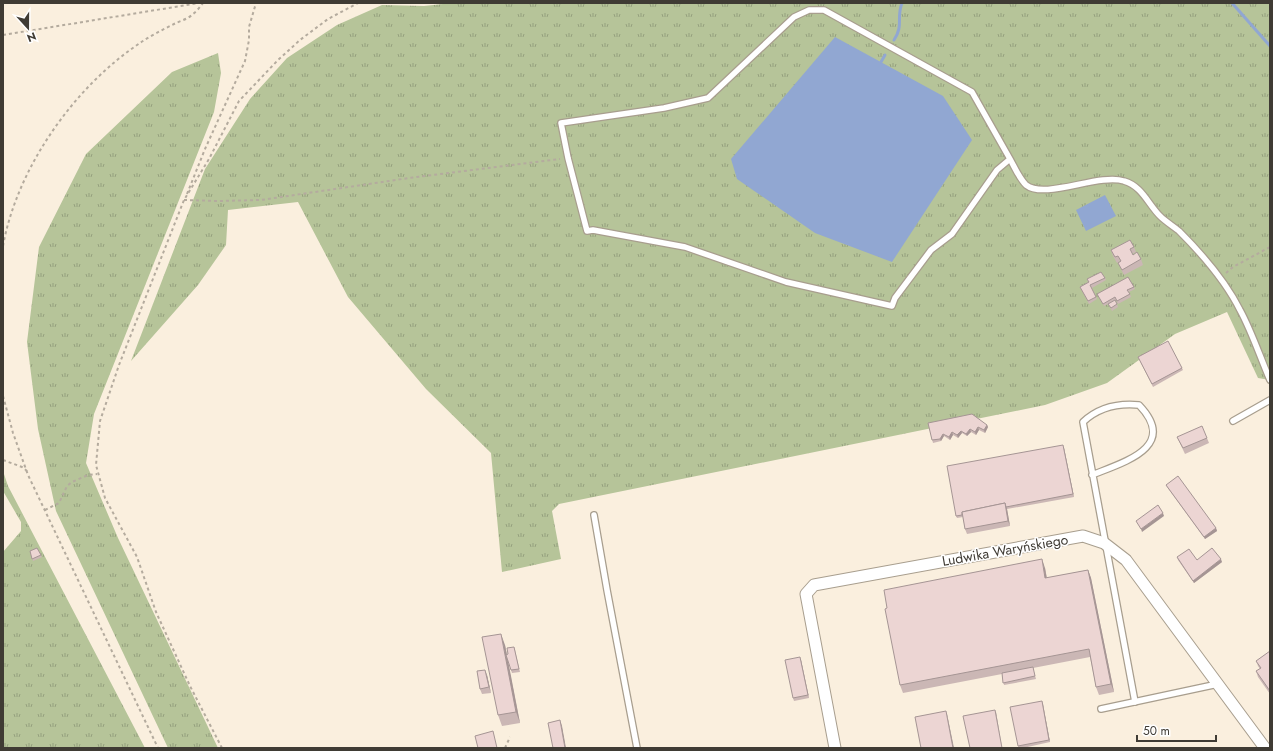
<svg xmlns="http://www.w3.org/2000/svg" width="1273" height="751" font-family="Jost,sans-serif">
<defs>
<pattern id="grass-tufts" width="24" height="20" patternUnits="userSpaceOnUse"><rect width="24" height="20" fill="#b6c499"/><path d="M3 7l-1-3M5 7V3M7 7l1-3M15 17l-1-3M17 17v-4M19 17l1-3" fill="none" stroke="#95a07e"/></pattern>
</defs>
<rect width="100%" height="100%" fill="#faefde"/>
<g fill="url(#grass-tufts)">
<path d="M 452,3 L 1270,3 L 1270,380 L 1258,378 L 1227,312 L 1175,334 L 1107,383 L 1045,405 L 559,504 L 552,511 L 561,559 L 502,572 L 491,453 L 426,389 L 348,297 L 298,202 L 228,210 L 226,245 L 198,285 L 131,361 L 205,169 L 250,99 L 287,58 L 337,25 L 382,5 L 424,6 Z"/>
<path d="M 218,53 L 221,73 L 214,112 L 94,414 L 86,463 L 118,538 L 218,748 L 168,748 L 56,511 L 38,429 L 27,342 L 39,247 L 86,154 L 172,72 Z"/>
<path d="M 3,471 L 8,486 L 145,748 L 3,748 L 3,552 L 21,531 L 21,522 L 3,491 Z"/>
</g>
<g fill="#91a7d2">
<path d="M 835,37 L 943,96 L 972,140 L 892,262 L 815,233 L 737,179 L 731,159 Z"/>
<path d="M 1105,195 L 1116,216 L 1086,231 L 1076,210 Z"/>
</g>
<g fill="none" stroke-linecap="round" stroke-linejoin="round">
<g stroke="#91a7d2" stroke-width="3">
<path d="M 1232,3 L 1270,46"/>
<path d="M 894,40 C 904,25 896,18 902,3"/>
<path d="M 881,62 L 885,55"/>
</g>
<defs>
<g id="lane">
<path d="M 1010,159 L 972,92 L 824,10 L 809,10 L 794,17 L 708,98 L 664,108 L 561,123 L 568,158 L 587,231 L 593,230 L 685,247 L 786,282 L 892,306 L 895,298 L 931,250 L 952,234 L 997,170 L 1010,159 C 1015,168 1019,178 1026,185 C 1045,200 1099,173 1124,181 C 1142,186 1148,204 1160,216 C 1166,222 1173,226 1179,231 C 1202,254 1226,282 1240,310 C 1252,332 1260,357 1270,380"/>
<path d="M 1233,421 L 1270,400"/>
<path d="M 1092,475 C 1124,462 1179,447 1139,405 C 1118,403 1099,407 1083,422 L 1135,702"/>
<path d="M 594,515 L 607,590 L 637,748"/>
<path d="M 1101,709 L 1218,684"/>
</g>
<path id="street" d="M 835,748 L 806,594 L 814,585 L 1083,536 L 1104,543 L 1126,560 L 1265,748"/>
</defs>
<use href="#lane" stroke="#a89e8e" stroke-width="8"/>
<use href="#street" stroke="#a89e8e" stroke-width="13"/>
<g stroke="#b4ab9e" stroke-width="2" stroke-dasharray="3 3" stroke-linecap="butt">
<path d="M 3,35 L 199,3"/>
<path d="M 187,194 L 205,149 L 245,61 L 249,40 L 249,27 L 256,3"/>
<path d="M 184,200 L 218,201 L 261,200 L 409,178 L 560,159"/>
<path d="M 3,246 C 17,168 74,87 140,43 C 150,36 162,30 174,24 C 180,21 188,19 193,14 C 197,11 200,7 203,3"/>
<path d="M 1226,273 L 1233,267 L 1270,247"/>
<path d="M 3,396 L 13,433 L 28,475 L 158,748"/>
<path d="M 3,460 L 22,467 L 27,471"/>
<path d="M 45,510 L 59,503 L 67,486 L 72,482 L 88,475 L 97,474"/>
<path d="M 222,748 L 190,686 L 156,612 L 137,557 L 105,498 L 96,465 L 100,421 L 119,365 L 184,200 L 209,159 L 239,101 L 278,60 L 300,40 L 328,19 L 358,3"/>
<path d="M 505,748 L 510,737"/>
</g>
<use href="#lane" stroke="#fff" stroke-width="5.5"/>
<use href="#street" stroke="#fff" stroke-width="11"/>
</g>
<g fill="#cbb7b5">
<path d="M 1134,247 L 1136,252 L 1132,254 L 1141,259 L 1143,265 L 1124,275 L 1118,263 L 1120,262 L 1120,261 L 1117,263 L 1113,256 L 1111,250 Z"/>
<path d="M 1105,278 L 1106,280 L 1092,288 L 1097,299 L 1089,304 L 1080,287 L 1088,282 L 1087,279 Z"/>
<path d="M 1134,287 L 1135,289 L 1129,292 L 1131,297 L 1118,304 L 1116,300 L 1104,306 L 1097,294 Z"/>
<path d="M 1108,304 L 1117,304 L 1118,307 L 1112,311 Z"/>
<path d="M 1138,357 L 1182,368 L 1183,370 L 1153,387 Z"/>
<path d="M 928,423 L 987,425 L 988,427 L 985,433 L 979,430 L 976,435 L 971,432 L 967,436 L 962,433 L 958,438 L 953,435 L 950,440 L 944,436 L 941,441 L 933,443 Z"/>
<path d="M 1177,437 L 1207,438 L 1209,443 L 1185,454 Z"/>
<path d="M 1064,448 L 1074,497 L 1007,509 L 1010,526 L 967,534 L 965,529 L 963,517 L 957,518 L 956,516 Z"/>
<path d="M 1166,485 L 1216,528 L 1217,531 L 1205,539 L 1167,487 Z"/>
<path d="M 37,548 L 42,557 L 33,561 L 30,551 Z"/>
<path d="M 1177,557 L 1197,560 L 1222,562 L 1194,583 L 1178,560 Z"/>
<path d="M 1045,568 L 1047,578 L 1088,570 L 1091,578 L 1114,692 L 1099,695 L 1096,687 L 1090,657 L 1033,668 L 1036,679 L 1004,685 L 1002,674 L 903,693 L 900,685 Z"/>
<path d="M 505,645 L 507,655 L 508,654 L 514,647 L 515,650 L 520,672 L 512,673 L 507,658 L 520,723 L 502,726 L 498,715 Z"/>
<path d="M 1270,651 L 1270,694 L 1258,677 L 1256,671 L 1260,669 L 1258,666 L 1256,661 Z"/>
<path d="M 801,660 L 809,698 L 794,701 L 793,698 Z"/>
<path d="M 487,675 L 491,693 L 482,694 L 480,689 Z"/>
<path d="M 1042,701 L 1050,742 L 1023,748 L 1019,748 L 1018,746 Z"/>
</g>
<g fill="#a59594">
<path d="M 987,425 L 988,427 L 985,433 L 984,430 Z"/>
<path d="M 978,427 L 979,430 L 976,435 L 975,432 Z"/>
<path d="M 970,429 L 971,432 L 967,436 L 966,434 Z"/>
<path d="M 961,431 L 962,433 L 958,438 L 957,435 Z"/>
<path d="M 952,432 L 953,435 L 950,440 L 949,437 Z"/>
<path d="M 943,434 L 944,436 L 941,441 L 940,439 Z"/>
<path d="M 1063,445 L 1064,448 L 1074,497 L 1073,494 Z"/>
<path d="M 1005,503 L 1007,509 L 1010,526 L 1008,521 Z"/>
<path d="M 1163,513 L 1164,516 L 1142,532 L 1141,529 Z"/>
<path d="M 1216,528 L 1217,531 L 1205,539 L 1204,537 Z"/>
<path d="M 1042,559 L 1045,568 L 1048,586 L 1045,578 Z"/>
<path d="M 1221,559 L 1222,562 L 1194,583 L 1193,581 Z"/>
<path d="M 1088,570 L 1091,578 L 1114,692 L 1111,684 Z"/>
<path d="M 501,634 L 505,645 L 520,723 L 516,712 Z"/>
<path d="M 800,657 L 801,660 L 809,698 L 808,695 Z"/>
<path d="M 485,670 L 487,675 L 491,693 L 489,687 Z"/>
<path d="M 1042,701 L 1043,704 L 1050,742 L 1049,740 Z"/>
<path d="M 995,710 L 996,712 L 1002,748 Z"/>
<path d="M 946,711 L 947,714 L 954,748 L 953,748 Z"/>
<path d="M 560,720 L 562,726 L 566,748 L 565,748 Z"/>
</g>
<g fill="#ecd5d3" stroke="#a59594">
<path d="M 1130,240 L 1134,247 L 1130,249 L 1133,255 L 1137,252 L 1141,259 L 1122,270 L 1118,263 L 1121,261 L 1118,256 L 1115,257 L 1111,250 Z"/>
<path d="M 1101,272 L 1105,278 L 1090,285 L 1096,297 L 1088,301 L 1080,287 L 1089,282 L 1087,279 Z"/>
<path d="M 1128,277 L 1134,287 L 1127,290 L 1130,294 L 1117,301 L 1115,297 L 1103,304 L 1097,294 Z"/>
<path d="M 1115,300 L 1117,304 L 1111,308 L 1108,304 Z"/>
<path d="M 1168,341 L 1182,368 L 1152,384 L 1138,357 Z"/>
<path d="M 972,414 L 987,425 L 984,430 L 978,427 L 975,432 L 970,429 L 966,434 L 961,431 L 957,435 L 952,432 L 949,437 L 943,434 L 940,439 L 932,440 L 928,423 Z"/>
<path d="M 1202,426 L 1207,438 L 1183,448 L 1177,437 Z"/>
<path d="M 1063,445 L 1073,494 L 1006,507 L 1005,503 L 962,512 L 962,515 L 956,516 L 947,466 Z"/>
<path d="M 1178,476 L 1216,528 L 1204,537 L 1166,485 Z"/>
<path d="M 1005,503 L 1008,521 L 965,529 L 962,512 Z"/>
<path d="M 1158,505 L 1163,513 L 1141,529 L 1136,521 Z"/>
<path d="M 37,548 L 41,555 L 32,559 L 30,551 Z"/>
<path d="M 1212,548 L 1221,559 L 1193,581 L 1177,557 L 1189,549 L 1197,560 Z"/>
<path d="M 1042,559 L 1045,578 L 1088,570 L 1111,684 L 1096,687 L 1089,649 L 900,685 L 885,609 L 887,608 L 884,590 Z"/>
<path d="M 501,634 L 516,712 L 498,715 L 482,637 Z"/>
<path d="M 514,647 L 519,669 L 511,670 L 506,655 L 508,654 L 507,648 Z"/>
<path d="M 1270,651 L 1270,691 L 1256,671 L 1261,668 L 1256,661 Z"/>
<path d="M 800,657 L 808,695 L 793,698 L 785,660 Z"/>
<path d="M 1033,667 L 1035,676 L 1003,683 L 1002,673 Z"/>
<path d="M 485,670 L 489,687 L 480,689 L 477,671 Z"/>
<path d="M 1042,701 L 1049,740 L 1018,746 L 1010,707 Z"/>
<path d="M 995,710 L 1002,748 L 970,748 L 963,716 Z"/>
<path d="M 946,711 L 953,748 L 921,748 L 915,717 Z"/>
<path d="M 560,720 L 565,748 L 553,748 L 548,723 Z"/>
<path d="M 493,731 L 497,748 L 478,748 L 475,736 Z"/>
</g>
<g text-anchor="middle" stroke-width="3" stroke-linejoin="round" paint-order="stroke">
<g font-size="14" fill="#3f3b34" stroke="#fff">
<text transform="translate(1005 550) rotate(-10)" y="5">Ludwika Waryńskiego</text>
</g>
</g>
<rect width="1273" height="751" fill="none" stroke="#3f3b34" stroke-width="8"/>
<g transform="translate(28 28) rotate(159)" stroke="#ffffff" stroke-width="3" paint-order="stroke">
<path d="M0-3L7 15L0 10L-7 15Z" fill="#3f3b34"/>
<text y="-6" font-size="11" font-weight="bold" text-anchor="middle" fill="#3f3b34">N</text>
</g>
<path d="M1137 735v6h79v-6" fill="none" stroke="#3f3b34" stroke-width="2"/>
<text x="1143" y="735" font-size="12" fill="#3f3b34" stroke="#ffffff" stroke-width="3" paint-order="stroke">50 m</text>
</svg>
